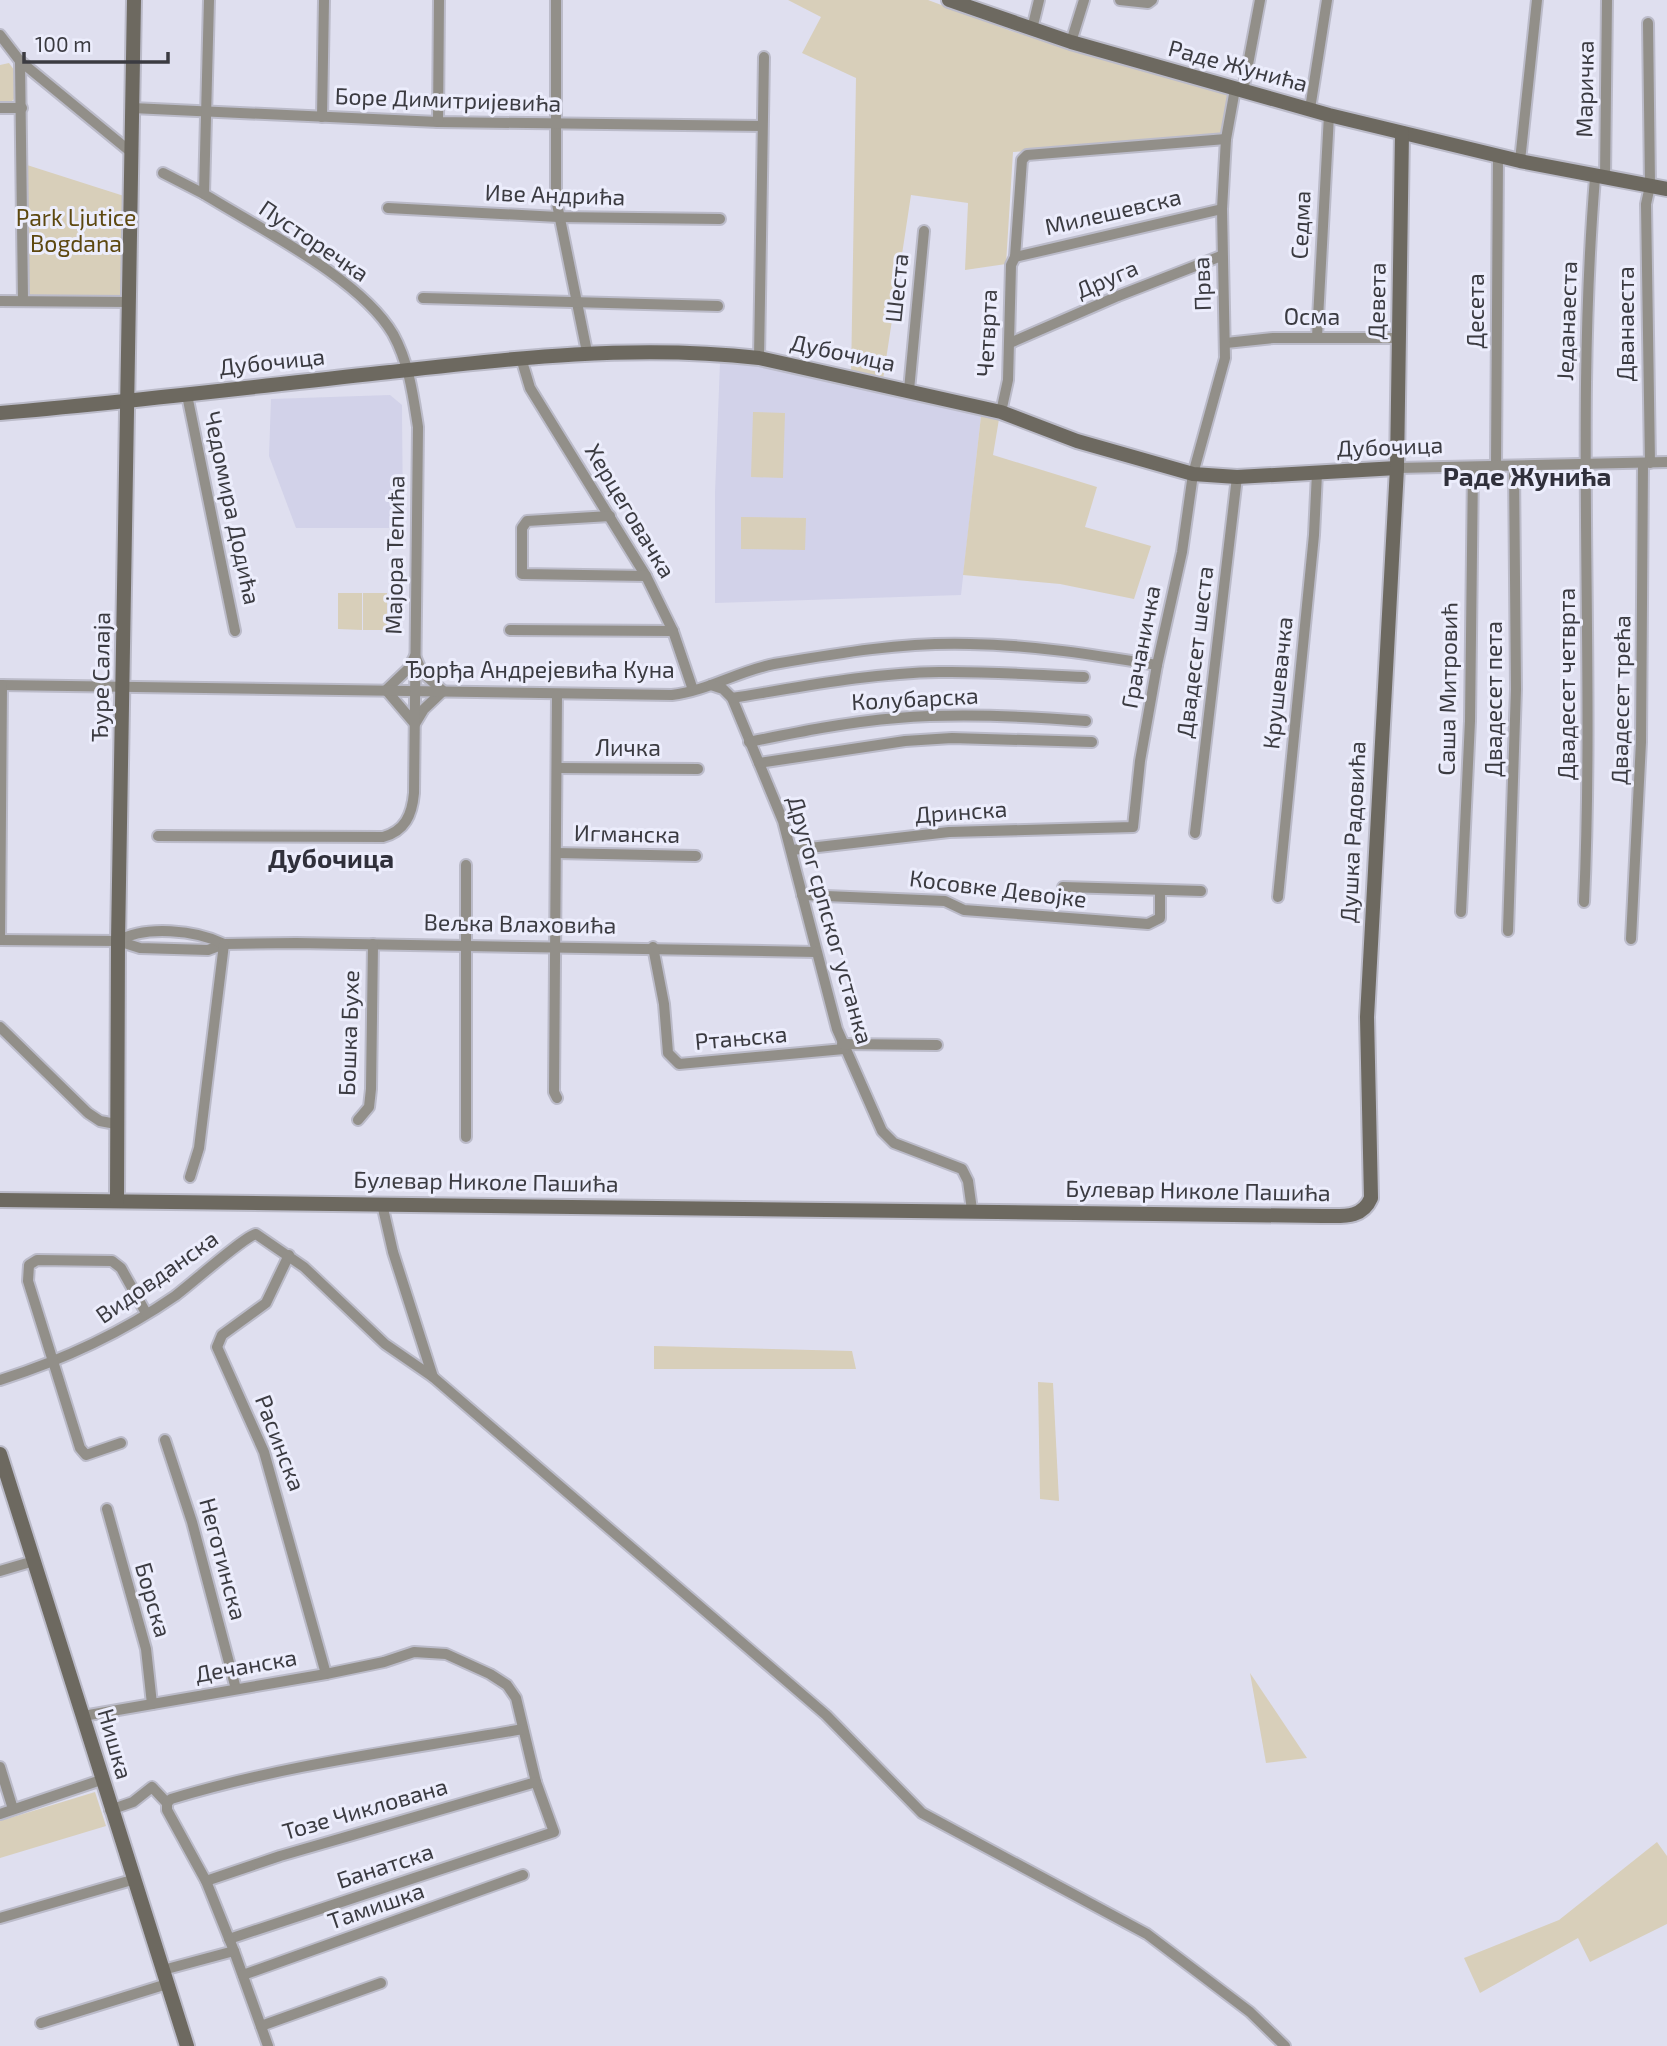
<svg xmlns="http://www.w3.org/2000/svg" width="1667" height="2046" font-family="'Exo 2',sans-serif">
<rect width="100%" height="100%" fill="#dfdfef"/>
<g fill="#d2d2e9">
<path d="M 720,362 L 763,367 L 981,416 L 961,595 L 715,603 L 715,493 Z"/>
<path d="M 390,395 L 402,405 L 403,528 L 296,528 L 269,456 L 271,399 Z"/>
</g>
<g fill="#d8cfba">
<path d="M 788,0 L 928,0 L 1011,31 L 1229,95 L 1226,139 L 1013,152 L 1006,264 L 965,270 L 968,203 L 911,195 L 882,386 L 851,378 L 856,78 L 802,53 L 821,17 Z"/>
<path d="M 9,63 L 17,74 L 17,96 L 11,102 L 0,102 L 0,65 Z"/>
<path d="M 27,165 L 124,196 L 122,297 L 28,297 Z"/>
<path d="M 753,412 L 785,413 L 783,478 L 751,477 Z"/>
<path d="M 981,416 L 999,419 L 993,455 L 1097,487 L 1085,527 L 1151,546 L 1134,599 L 1060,584 L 963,575 Z"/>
<path d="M 741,517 L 806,518 L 805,550 L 741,549 Z"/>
<path d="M 338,593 L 362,593 L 362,630 L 338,629 Z"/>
<rect x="363" y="593" width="24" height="37"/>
<path d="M 654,1346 L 852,1351 L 856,1369 L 654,1369 Z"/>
<path d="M 1038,1382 L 1053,1383 L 1059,1501 L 1040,1499 Z"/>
<path d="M 1250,1673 L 1307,1758 L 1266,1763 Z"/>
<path d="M 95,1792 L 106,1826 L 0,1858 L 0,1821 Z"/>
<path d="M 1657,1842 L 1667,1856 L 1667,1924 L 1590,1962 L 1578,1938 L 1480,1993 L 1464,1958 L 1559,1920 Z"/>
</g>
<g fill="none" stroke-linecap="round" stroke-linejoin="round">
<defs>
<g id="street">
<path d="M 556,0 L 556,199 L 587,352"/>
<path d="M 1120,0 L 1148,3 L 1152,0"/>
<path d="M 1648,23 L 1650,186 L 1646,204 L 1650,463"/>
<path d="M 1032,29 L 1039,0"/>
<path d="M 0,35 L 20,61 L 23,301"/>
<path d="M 1071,42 L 1084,0"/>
<path d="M 20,61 L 132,153"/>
<path d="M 1243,91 L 1260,0"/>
<path d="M 0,108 L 22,108"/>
<path d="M 132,108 L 438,122 L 762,126"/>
<path d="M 1310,109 L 1327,0"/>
<path d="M 322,117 L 324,0"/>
<path d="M 438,122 L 439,0"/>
<path d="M 1520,161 L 1537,0"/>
<path d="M 163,173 L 204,194"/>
<path d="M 1605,179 L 1607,0"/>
<path d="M 388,208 L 558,217 L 720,219"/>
<path d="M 1015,257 L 1222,209"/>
<path d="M 423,298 L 718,306"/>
<path d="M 0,301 L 130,302"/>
<path d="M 1317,337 L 1329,115"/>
<path d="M 1010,343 L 1118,296 L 1221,256"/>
<path d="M 1226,343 L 1273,338 L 1399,338"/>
<path d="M 521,358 L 530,388 L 646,576 L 673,631 L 693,690"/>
<path d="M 759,358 L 764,57"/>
<path d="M 909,390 L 924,231"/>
<path d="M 187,395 L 235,631"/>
<path d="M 1001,412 L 1008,380 L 1011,265 L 1015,257 L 1022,160 L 1027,155 L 1226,139"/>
<path d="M 1496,467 L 1498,156"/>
<path d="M 1397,468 L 1667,462"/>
<path d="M 610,516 L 527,521 L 522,528 L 522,574 L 646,576"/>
<path d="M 510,630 L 673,631"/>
<path d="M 415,656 L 422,672 L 443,691 L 424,709 L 415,724 L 386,690 L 408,669 Z"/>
<path d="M 0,685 L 672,695 C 707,691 738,671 774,664 C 839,653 904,642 970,644 C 1033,645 1095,655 1157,665"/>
<path d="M 711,685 L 723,689 L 732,698 L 783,821 L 837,1029 L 882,1131 L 894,1143 L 962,1169 L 968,1181 L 972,1210"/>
<path d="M 732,698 C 801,687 870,673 939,672 C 988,671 1036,675 1084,677"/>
<path d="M 749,742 C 798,732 847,722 898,718 C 960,713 1023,716 1086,721"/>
<path d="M 759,763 L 905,741 L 952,738 L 1092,742"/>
<path d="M 558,768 L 698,769"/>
<path d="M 1195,833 L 1237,477"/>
<path d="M 158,836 L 383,837 C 405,831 412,815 414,793 L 418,427 C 413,395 409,363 393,334 C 360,278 260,229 204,194 L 209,0"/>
<path d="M 792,850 L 949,832 L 1133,827 L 1140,761 L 1157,665 L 1182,552 L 1193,474 L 1225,358 L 1222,209 L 1226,139 L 1235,89"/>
<path d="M 557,853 L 696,856"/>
<path d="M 1063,887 L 1201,891"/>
<path d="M 802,895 L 945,901 L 964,910 L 1148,924 L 1160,918 L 1160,891"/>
<path d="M 1278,897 L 1314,535 L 1317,473"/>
<path d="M 1584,902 C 1595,660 1575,419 1595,178"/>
<path d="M 1461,912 L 1470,721 L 1473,467"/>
<path d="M 1508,931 L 1516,689 L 1514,467"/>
<path d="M 1631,939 L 1641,742 L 1643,463"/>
<path d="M 0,940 L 118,941 L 140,948 L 208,950 L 224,944 L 296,943 L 816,952"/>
<path d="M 0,940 L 2,685"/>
<path d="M 118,941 C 145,925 196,930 224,944"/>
<path d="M 653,947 L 664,1004 L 668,1053 L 679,1064 L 844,1049"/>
<path d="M 0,1027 L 88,1113 L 100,1121 L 116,1124"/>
<path d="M 842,1044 L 937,1045"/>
<path d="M 557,1098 L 554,1092 L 557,695"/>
<path d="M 358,1120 L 369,1107 L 371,1089 L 373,944"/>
<path d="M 466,1137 L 466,865"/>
<path d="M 190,1177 L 199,1148 L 224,944"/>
<path d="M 289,1255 L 266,1303 L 222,1335 L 217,1347 L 264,1452 L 326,1674"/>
<path d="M 433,1377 L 826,1715 L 922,1813 L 1147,1934 L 1250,2012 L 1285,2046"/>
<path d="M 0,1380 C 63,1360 120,1334 175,1296 C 190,1285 245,1236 256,1234 L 304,1267 L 385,1344 L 433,1377 L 393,1252 L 382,1204"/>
<path d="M 165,1440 L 192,1522 L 236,1689"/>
<path d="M 121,1443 L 86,1455 L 80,1448 L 28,1281 L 29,1265 L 37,1260 L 112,1261 L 121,1268 L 146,1313"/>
<path d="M 107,1509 L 146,1649 L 152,1704"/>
<path d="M 0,1571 L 34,1561"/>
<path d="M 83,1716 L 326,1674 L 384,1662 L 414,1652 L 446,1654 L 490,1674 L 507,1685 L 516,1698 L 536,1782 L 554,1832 L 229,1939"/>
<path d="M 0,1767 L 13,1809"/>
<path d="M 110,1810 L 133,1802 L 152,1787 L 167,1803"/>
<path d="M 0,1814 L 101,1780"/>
<path d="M 206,1881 L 280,1856 L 536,1782"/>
<path d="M 0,1918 L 132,1880"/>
<path d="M 234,1951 L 268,2046"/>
<path d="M 163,1970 L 234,1951 L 206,1881 L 167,1810 L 167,1803 L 171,1799 C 286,1764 405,1750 523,1729"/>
<path d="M 243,1975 L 523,1875"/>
<path d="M 41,2023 L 167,1984"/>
<path d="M 261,2026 L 381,1983"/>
</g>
<g id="secondary">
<path d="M 949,0 L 1071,42 L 1329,115 L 1520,161 L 1667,189"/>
<path d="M 0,413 C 130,402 260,386 390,372 C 513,358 635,344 759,358 L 1001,412 L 1077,441 L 1193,474 L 1237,477 L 1397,468"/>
<path d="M 0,1200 L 1323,1216 C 1343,1216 1362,1219 1371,1198 L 1367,1017 L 1397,468 L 1402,133"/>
<path d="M 117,1201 L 118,941 L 134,0"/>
<path d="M 0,1454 L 187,2046"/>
</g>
</defs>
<use href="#street" stroke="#bbbbc9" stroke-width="14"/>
<use href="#secondary" stroke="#bbbbc9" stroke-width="18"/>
<use href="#street" stroke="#928f89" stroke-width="10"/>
<use href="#secondary" stroke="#6d6960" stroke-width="14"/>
</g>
<g text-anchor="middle" stroke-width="6" stroke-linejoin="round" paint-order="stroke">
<g font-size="23" fill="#3b3b41" stroke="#ecedfc">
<text transform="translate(1238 66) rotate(15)" y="8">Раде Жунића</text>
<text transform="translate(1585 89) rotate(-89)" y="8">Маричка</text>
<text transform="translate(448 100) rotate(2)" y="8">Боре Димитријевића</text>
<text transform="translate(555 195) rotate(2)" y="8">Иве Андрића</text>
<text transform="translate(1113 212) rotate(-13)" y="8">Милешевска</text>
<text transform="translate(1301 225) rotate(-87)" y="8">Седма</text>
<text transform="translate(314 241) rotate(34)" y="8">Пусторечка</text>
<text transform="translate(1107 279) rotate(-23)" y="8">Друга</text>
<text transform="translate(1202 284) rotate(-92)" y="8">Прва</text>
<text transform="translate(897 288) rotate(-84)" y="8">Шеста</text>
<text transform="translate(1377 301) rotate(-89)" y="8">Девета</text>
<text transform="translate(1476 311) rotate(-90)" y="8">Десета</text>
<text x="1312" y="325">Осма</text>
<text transform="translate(1567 321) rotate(-88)" y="8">Једанаеста</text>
<text transform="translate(1626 324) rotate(-90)" y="8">Дванаеста</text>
<text transform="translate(987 333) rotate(-87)" y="8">Четврта</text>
<text transform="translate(843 353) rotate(12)" y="8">Дубочица</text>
<text transform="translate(272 362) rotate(-6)" y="8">Дубочица</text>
<text transform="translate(1390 447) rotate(-2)" y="8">Дубочица</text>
<text transform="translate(232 508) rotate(78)" y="8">Чедомира Додића</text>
<text transform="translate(630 511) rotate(59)" y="8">Херцеговачка</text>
<text transform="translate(395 555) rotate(-89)" y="8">Мајора Тепића</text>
<text transform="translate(1141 647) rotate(-79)" y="8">Грачаничка</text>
<text transform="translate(1195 652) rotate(-83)" y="8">Двадесет шеста</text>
<text x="540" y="678">Ђорђа Андрејевића Куна</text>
<text transform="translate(101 677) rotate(-89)" y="8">Ђуре Салаја</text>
<text transform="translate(1278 683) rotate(-84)" y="8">Крушевачка</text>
<text transform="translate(1567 684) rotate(-90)" y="8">Двадесет четврта</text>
<text transform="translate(1448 689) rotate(-89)" y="8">Саша Митровић</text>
<text transform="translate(915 699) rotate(-3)" y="8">Колубарска</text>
<text transform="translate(1494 699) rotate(-90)" y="8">Двадесет пета</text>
<text transform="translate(1621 700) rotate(-89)" y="8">Двадесет трећа</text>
<text x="628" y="756">Личка</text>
<text transform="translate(961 812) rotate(-4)" y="8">Дринска</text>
<text transform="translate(1353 832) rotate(-87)" y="8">Душка Радовића</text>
<text transform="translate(627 834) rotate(1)" y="8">Игманска</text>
<text transform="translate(998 889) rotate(7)" y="8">Косовке Девојке</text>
<text transform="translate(830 920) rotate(74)" y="8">Другог српског устанка</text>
<text transform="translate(520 924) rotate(1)" y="8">Вељка Влаховића</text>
<text transform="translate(349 1033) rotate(-88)" y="8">Бошка Бухе</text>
<text transform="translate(741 1038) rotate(-5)" y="8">Ртањска</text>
<text transform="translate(486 1182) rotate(1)" y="8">Булевар Николе Пашића</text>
<text transform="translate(1198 1191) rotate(1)" y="8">Булевар Николе Пашића</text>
<text transform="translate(157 1277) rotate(-35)" y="8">Видовданска</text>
<text transform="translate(280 1443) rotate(69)" y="8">Расинска</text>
<text transform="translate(223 1559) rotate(75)" y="8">Неготинска</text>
<text transform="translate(153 1600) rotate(74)" y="8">Борска</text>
<text transform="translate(246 1666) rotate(-10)" y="8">Дечанска</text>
<text transform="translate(115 1744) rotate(74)" y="8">Нишка</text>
<text transform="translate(365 1809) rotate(-16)" y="8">Тозе Чиклована</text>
<text transform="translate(385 1866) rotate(-18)" y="8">Банатска</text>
<text transform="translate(376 1906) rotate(-19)" y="8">Тамишка</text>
</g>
<g font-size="23" fill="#5d4810" stroke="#ecedfc">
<text x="76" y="226">Park Ljutice<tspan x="76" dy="26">Bogdana</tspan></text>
</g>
<g font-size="26" font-weight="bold" fill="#30303b" stroke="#ecedfc">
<text x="1527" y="486">Раде Жунића</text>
<text x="331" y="868">Дубочица</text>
</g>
</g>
<path d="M24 52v10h144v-10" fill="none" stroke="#3b3b41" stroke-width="3.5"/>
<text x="35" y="52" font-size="21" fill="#3b3b41" stroke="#ecedfc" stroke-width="5" paint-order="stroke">100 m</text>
</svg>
